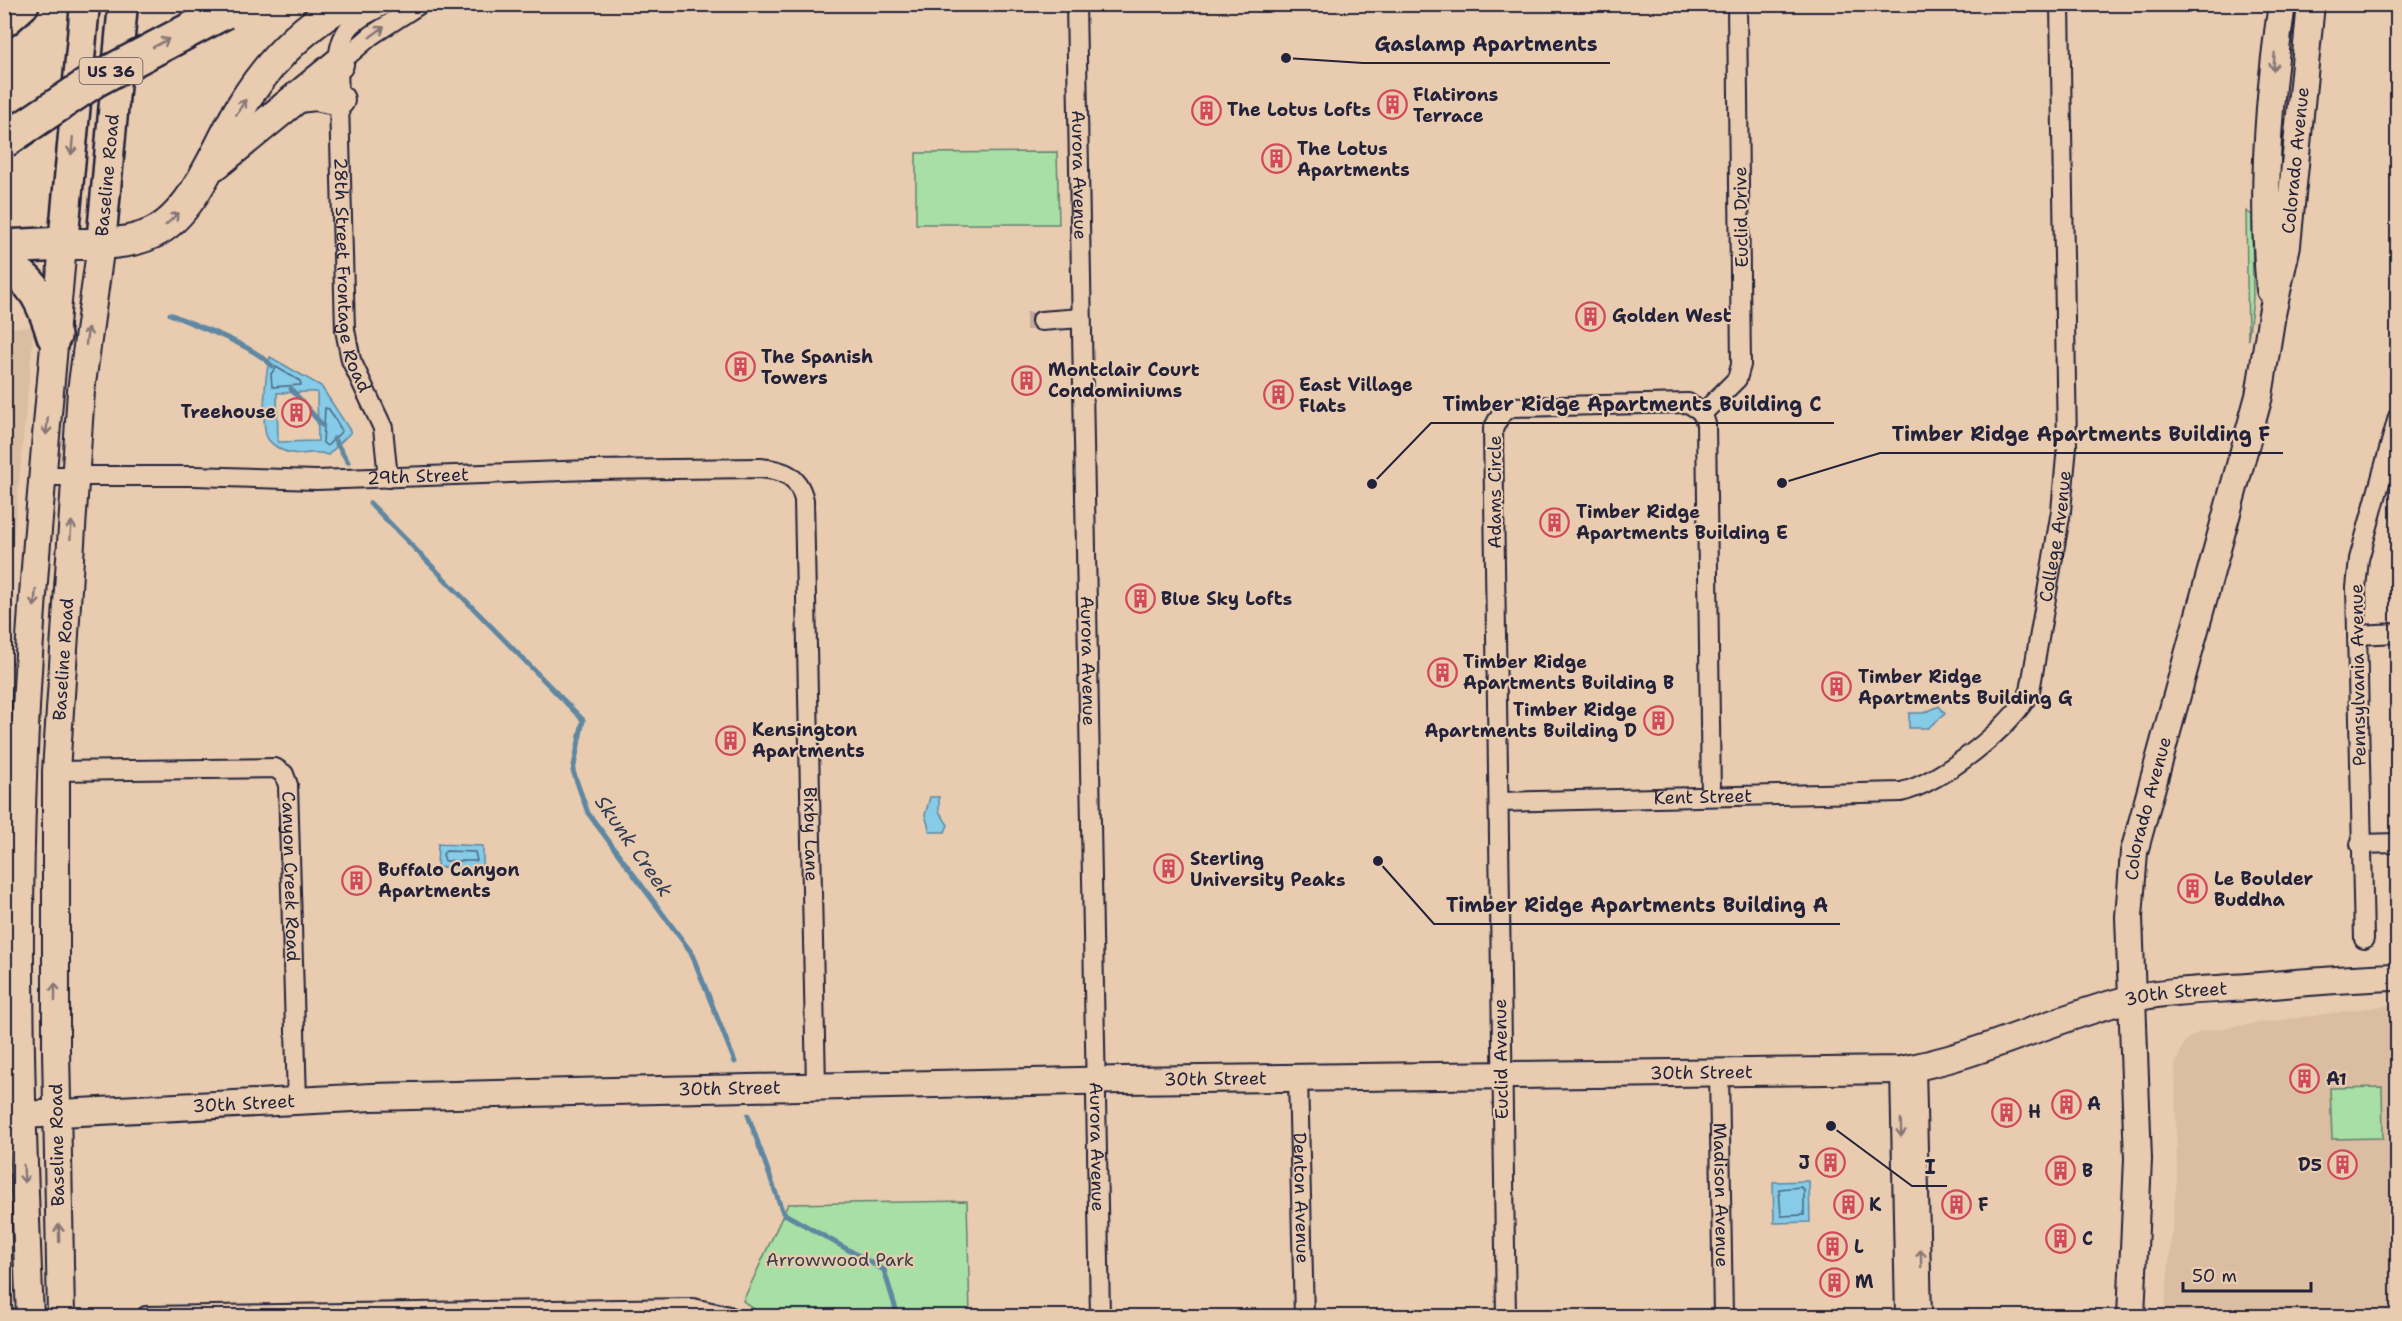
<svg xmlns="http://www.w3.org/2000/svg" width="2402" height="1321" font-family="'Shantell Sans',sans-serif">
<rect width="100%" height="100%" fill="#e9ccb0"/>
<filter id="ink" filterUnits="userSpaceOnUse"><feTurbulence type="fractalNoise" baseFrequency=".0167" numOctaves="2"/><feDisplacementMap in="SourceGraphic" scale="12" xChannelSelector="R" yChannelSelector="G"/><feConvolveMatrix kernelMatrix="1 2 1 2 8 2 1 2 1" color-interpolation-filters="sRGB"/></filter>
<g filter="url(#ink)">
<g fill="#dbbda1">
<path d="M 34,327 L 5,627 L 5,328 Z"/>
<path d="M 2397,1004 L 2397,1316 L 2164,1316 L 2177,1178 L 2175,1065 L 2185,1041 L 2201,1031 Z"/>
</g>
<g fill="#a8dfa4" stroke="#658070" stroke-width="1.5">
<path d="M 1057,152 L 1059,224 L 916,224 L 916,153 Z"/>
<path d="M 2246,211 L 2252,215 L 2253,299 L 2248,340 Z"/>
<path d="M 2382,1087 L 2383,1138 L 2332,1139 L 2330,1088 Z"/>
<path d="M 967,1201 L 970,1316 L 764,1316 L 743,1301 L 788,1204 Z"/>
</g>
<g fill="#86cbe7" stroke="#5e87a2" stroke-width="1.5" fill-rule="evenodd">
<path d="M 270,357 L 321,386 L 351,432 L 328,455 C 314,449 305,456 292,453 C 283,452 269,444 266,435 C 262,419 265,373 270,357 ZM 306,392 L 317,392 L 318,441 L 278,442 L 277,393 Z"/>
<path d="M 1939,706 L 1945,714 L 1928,728 L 1909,728 L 1909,713 L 1924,713 Z"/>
<path d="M 930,797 L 939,797 L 939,811 L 948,825 L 945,832 L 930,832 L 925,815 Z"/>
<path d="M 438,844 L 483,846 L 483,869 L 437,867 Z"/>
<path d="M 1809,1181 L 1810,1222 L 1774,1223 L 1773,1182 Z"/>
</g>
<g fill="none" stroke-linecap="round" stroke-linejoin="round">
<g stroke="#4a6680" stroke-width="1.5">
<path d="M 276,367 L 300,381 L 301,385 L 272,387 L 271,374 Z"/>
<path d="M 325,408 L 329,409 L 342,431 L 327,446 L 323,443 Z"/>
<path d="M 446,851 L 475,852 L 477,861 L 445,861 L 443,854 Z"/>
<path d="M 1801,1187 L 1804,1190 L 1804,1215 L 1781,1216 L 1779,1189 Z"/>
</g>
<g stroke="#5e87a2" stroke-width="5">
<path d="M 170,314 C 196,326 254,345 272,366"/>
<path d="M 291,389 L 322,425"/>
<path d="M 334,439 L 348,462"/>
<path d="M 370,503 L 583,720 L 573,771 L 588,813 L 691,952 L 735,1062"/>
<path d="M 748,1115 L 783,1213 L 884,1270 L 898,1316"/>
</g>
<path stroke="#c1aa99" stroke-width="18" stroke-dasharray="18 9" stroke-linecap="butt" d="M 1026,321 L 1041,321"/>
<defs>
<g id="minor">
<path id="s1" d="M 387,4 C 356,18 339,27 338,64 L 345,330 L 351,360 L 383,428 L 388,478"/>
<path id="s2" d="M 1076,4 L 1100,1316"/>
<path d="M 338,64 L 372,35 L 420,4"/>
<path d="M 1041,321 L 1081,318"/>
<path d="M 1702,414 L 1737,379 L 1741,365 L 1737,4"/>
<path id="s3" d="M 42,476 L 195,476 L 316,480 L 590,470 L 760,468 C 784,470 798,475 804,500 L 816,1086"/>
<path d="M 2357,635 L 2398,633"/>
<path id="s4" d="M 56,771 L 275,768 L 284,774 L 288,785 L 297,1101"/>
<path id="s5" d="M 1499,802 L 1901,792 C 1939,784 2014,726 2030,691 L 2061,511 L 2067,446 L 2060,4"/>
<path d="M 2360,844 L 2398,843"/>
<path d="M 2364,939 L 2356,588 L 2359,559 L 2398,417"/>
<path d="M 1916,1067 L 1922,1316"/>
<path d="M 1900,1070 L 1905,1316"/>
<path id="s6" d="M 1719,1072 L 1723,1316"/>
<path id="s7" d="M 1298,1078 L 1304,1316"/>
<path d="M 4,1105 L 22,1115 L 4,1126"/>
<path d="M 146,1316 L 693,1308 L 729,1316"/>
<path d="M 1506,1316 L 1493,429 L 1501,414 L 1512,407 L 1688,403 L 1702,412 L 1706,424 L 1711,796"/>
</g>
<g id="secondary">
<path d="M 2270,290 C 2261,195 2268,99 2282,4"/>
<path id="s8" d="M 22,1115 L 372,1097 L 613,1091 L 1123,1080 L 1900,1070 C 1980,1057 2052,1018 2130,999 C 2168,990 2209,990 2248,987 C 2298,983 2347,978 2398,977"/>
<path d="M 30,1316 C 22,1137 16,957 23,777 C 29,599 48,421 63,244"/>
<path id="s9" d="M 61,1316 L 56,1050 L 56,771 L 81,391 L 101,244"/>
<path id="s10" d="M 2131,1316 L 2138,1159 L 2129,917 L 2134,852 L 2259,396 L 2272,314 L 2287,245 L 2311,4"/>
</g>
<g id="primary">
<path d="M 63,244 L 85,4"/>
<path id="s11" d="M 101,244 L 123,4"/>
</g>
<g id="trunk">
<path d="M 298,97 L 316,95 L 339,100"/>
<path d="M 216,164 L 338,64"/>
<path d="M 63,244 C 93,244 126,246 153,233 C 195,213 217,146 241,107 C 266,65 300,30 343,4"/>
</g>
<g id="motorway">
<path d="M 4,20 L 22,4"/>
<path d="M 4,247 L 63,244"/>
<path d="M 4,266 C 35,279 45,306 54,336"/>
</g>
</defs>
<use href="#minor" stroke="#22223b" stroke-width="22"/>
<use href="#secondary" stroke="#22223b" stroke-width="30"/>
<use href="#primary" stroke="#22223b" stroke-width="33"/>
<use href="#trunk" stroke="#22223b" stroke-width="34"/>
<use href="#motorway" stroke="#22223b" stroke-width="38"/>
<use href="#minor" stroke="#e9ccb0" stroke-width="18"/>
<use href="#secondary" stroke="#e9ccb0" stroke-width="26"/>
<use href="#primary" stroke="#e9ccb0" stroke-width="28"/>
<use href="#trunk" stroke="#e9ccb0" stroke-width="30"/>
<use href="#motorway" stroke="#e9ccb0" stroke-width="33"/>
<defs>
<path id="motorway-bridge" d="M 4,141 L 95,80 L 224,12"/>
</defs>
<use href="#motorway-bridge" stroke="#22223b" stroke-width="38" stroke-linecap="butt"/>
<use href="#motorway-bridge" stroke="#e9ccb0" stroke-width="33"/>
</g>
<defs><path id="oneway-shaft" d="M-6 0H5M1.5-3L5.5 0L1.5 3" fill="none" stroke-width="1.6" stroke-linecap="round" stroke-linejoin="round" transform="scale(1.5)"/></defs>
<g stroke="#867776">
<use href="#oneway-shaft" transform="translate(377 32) rotate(-36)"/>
<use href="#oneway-shaft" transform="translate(161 43) rotate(-28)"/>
<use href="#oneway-shaft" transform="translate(2274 62) rotate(94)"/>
<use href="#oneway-shaft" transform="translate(241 107) rotate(-58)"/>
<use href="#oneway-shaft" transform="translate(72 146) rotate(95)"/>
<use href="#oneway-shaft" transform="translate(172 219) rotate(-44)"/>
<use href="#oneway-shaft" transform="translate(87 336) rotate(-83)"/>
<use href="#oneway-shaft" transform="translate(47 426) rotate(95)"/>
<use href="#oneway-shaft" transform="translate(71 530) rotate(-86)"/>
<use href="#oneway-shaft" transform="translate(35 598) rotate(95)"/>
<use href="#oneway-shaft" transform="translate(55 992) rotate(-90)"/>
<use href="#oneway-shaft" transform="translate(1901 1128) rotate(89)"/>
<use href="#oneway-shaft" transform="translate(24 1174) rotate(87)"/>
<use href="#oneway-shaft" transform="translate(59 1233) rotate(-91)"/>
<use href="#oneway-shaft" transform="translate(1921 1258) rotate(-91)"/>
</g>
</g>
<defs>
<symbol id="building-ring" viewBox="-11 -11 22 22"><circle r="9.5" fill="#e9ccb0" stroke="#d1495b" stroke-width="1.5"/><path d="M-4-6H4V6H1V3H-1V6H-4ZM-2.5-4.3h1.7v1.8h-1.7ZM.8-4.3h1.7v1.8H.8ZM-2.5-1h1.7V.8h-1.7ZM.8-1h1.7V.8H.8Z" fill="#d1495b"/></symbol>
</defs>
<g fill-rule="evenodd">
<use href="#building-ring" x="1376" y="88" width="33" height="33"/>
<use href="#building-ring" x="1190" y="94" width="33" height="33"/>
<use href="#building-ring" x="1260" y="142" width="33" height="33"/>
<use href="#building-ring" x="1574" y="300" width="33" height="33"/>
<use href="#building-ring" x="724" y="350" width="33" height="33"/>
<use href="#building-ring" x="1010" y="364" width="33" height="33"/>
<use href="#building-ring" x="1262" y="378" width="33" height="33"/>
<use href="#building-ring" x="280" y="396" width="33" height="33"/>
<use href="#building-ring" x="1538" y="506" width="33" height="33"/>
<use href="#building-ring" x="1124" y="582" width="33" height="33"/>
<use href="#building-ring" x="1426" y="656" width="33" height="33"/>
<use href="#building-ring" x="1820" y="670" width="33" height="33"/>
<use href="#building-ring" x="1642" y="704" width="33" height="33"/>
<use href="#building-ring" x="714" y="724" width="33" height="33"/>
<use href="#building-ring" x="1152" y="852" width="33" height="33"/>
<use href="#building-ring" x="340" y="864" width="33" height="33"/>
<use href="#building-ring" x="2176" y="872" width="33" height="33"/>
<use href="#building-ring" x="2288" y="1062" width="33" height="33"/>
<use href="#building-ring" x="2050" y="1088" width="33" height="33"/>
<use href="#building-ring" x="1990" y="1096" width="33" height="33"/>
<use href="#building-ring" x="1814" y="1146" width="33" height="33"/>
<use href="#building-ring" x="2326" y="1148" width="33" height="33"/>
<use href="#building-ring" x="2044" y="1154" width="33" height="33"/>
<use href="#building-ring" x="1832" y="1188" width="33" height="33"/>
<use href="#building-ring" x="1940" y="1188" width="33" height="33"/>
<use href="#building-ring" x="2044" y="1222" width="33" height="33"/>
<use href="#building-ring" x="1816" y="1230" width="33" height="33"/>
<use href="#building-ring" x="1818" y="1266" width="33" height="33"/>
</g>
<g text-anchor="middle" stroke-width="4.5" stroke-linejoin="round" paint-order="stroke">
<rect fill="#e9ccb0" stroke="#5e555e" stroke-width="1.5" x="79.5" y="58" width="63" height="26" rx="4.5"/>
<g font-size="16" font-weight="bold" fill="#22223b">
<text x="111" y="77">US 36</text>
</g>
<g font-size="18" font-weight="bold" fill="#22223b" stroke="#e9ccb0" text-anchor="start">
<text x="1413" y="101">Flatirons<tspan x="1413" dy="21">Terrace</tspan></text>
<text x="1227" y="116">The Lotus Lofts</text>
<text x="1297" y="155">The Lotus<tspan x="1297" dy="21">Apartments</tspan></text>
<text x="1612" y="322">Golden West</text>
<text x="761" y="363">The Spanish<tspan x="761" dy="21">Towers</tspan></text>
<text x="1048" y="376">Montclair Court<tspan x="1048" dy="21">Condominiums</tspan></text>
<text x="1299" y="391">East Village<tspan x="1299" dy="21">Flats</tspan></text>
<text x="276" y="418" text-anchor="end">Treehouse</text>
<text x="1576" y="518">Timber Ridge<tspan x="1576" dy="21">Apartments Building E</tspan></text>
<text x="1161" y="605">Blue Sky Lofts</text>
<text x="1463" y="668">Timber Ridge<tspan x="1463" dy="21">Apartments Building B</tspan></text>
<text x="1858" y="683">Timber Ridge<tspan x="1858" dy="21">Apartments Building G</tspan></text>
<text x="1637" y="716" text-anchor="end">Timber Ridge<tspan x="1637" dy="21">Apartments Building D</tspan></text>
<text x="752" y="736">Kensington<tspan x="752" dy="21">Apartments</tspan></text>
<text x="1190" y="865">Sterling<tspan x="1190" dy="21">University Peaks</tspan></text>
<text x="378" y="876">Buffalo Canyon<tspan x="378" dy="21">Apartments</tspan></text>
<text x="2214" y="885">Le Boulder<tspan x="2214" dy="21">Buddha</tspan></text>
<text x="2326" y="1085">A1</text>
<text x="2087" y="1110">A</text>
<text x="2028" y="1118">H</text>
<text x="1810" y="1169" text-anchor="end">J</text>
<text x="2322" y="1171" text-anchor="end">D5</text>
<text x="2082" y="1177">B</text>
<text x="1869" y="1211">K</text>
<text x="1978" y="1211">F</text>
<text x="2082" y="1245">C</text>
<text x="1854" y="1253">L</text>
<text x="1855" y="1288">M</text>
</g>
<g font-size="18" fill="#22223b" stroke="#e9ccb0">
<text dy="6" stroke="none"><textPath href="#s10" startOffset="1176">Colorado Avenue</textPath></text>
<text dy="6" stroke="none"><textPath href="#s11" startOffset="69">Baseline Road</textPath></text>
<text dy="6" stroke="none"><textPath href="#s2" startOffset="171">Aurora Avenue</textPath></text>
<text transform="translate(1741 217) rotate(-91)" y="6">Euclid Drive</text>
<text dy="6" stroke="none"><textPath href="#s1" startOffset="296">28th Street Frontage Road</textPath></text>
<text dy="6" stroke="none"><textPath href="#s3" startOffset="376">29th Street</textPath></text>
<text transform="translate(1495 492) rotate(-90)" y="6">Adams Circle</text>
<text dy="6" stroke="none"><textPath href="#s5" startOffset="726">College Avenue</textPath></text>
<text dy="6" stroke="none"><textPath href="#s9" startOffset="657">Baseline Road</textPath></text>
<text dy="6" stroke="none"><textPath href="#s2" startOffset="657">Aurora Avenue</textPath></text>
<text transform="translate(2358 675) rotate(-91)" y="6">Pennsylvania Avenue</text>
<text dy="6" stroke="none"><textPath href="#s5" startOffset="204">Kent Street</textPath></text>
<text dy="6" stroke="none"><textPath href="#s10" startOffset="510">Colorado Avenue</textPath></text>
<text dy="6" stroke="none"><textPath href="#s3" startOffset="1112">Bixby Lane</textPath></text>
<text dy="6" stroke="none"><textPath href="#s4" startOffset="333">Canyon Creek Road</textPath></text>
<text dy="6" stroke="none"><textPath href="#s8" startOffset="2166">30th Street</textPath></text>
<text transform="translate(1501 1059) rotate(-91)" y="6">Euclid Avenue</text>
<text dy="6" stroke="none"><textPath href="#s8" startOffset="1680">30th Street</textPath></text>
<text dy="6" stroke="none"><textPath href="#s8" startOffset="1194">30th Street</textPath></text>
<text dy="6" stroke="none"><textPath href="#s8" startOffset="708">30th Street</textPath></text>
<text dy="6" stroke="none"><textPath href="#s8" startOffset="222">30th Street</textPath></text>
<text transform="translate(57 1145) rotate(-91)" y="6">Baseline Road</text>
<text dy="6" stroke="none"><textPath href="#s2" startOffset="1143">Aurora Avenue</textPath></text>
<text dy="6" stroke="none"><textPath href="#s6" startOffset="123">Madison Avenue</textPath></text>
<text dy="6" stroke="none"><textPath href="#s7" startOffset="120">Denton Avenue</textPath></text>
</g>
<g font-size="18" fill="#363e4b" stroke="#e9ccb0">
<text x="840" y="1266">Arrowwood Park</text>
</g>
<g font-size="20" font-style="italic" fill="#313b55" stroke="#e9ccb0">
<text transform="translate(634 846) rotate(55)" y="7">Skunk Creek</text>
</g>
</g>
<path fill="none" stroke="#22223b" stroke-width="2" d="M1286 58L1363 63H1610M1372 484L1431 423H1834M1782 483L1880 453H2283M1378 861L1434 924H1840M1831 1126L1912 1186H1947"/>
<g fill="#22223b" stroke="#e9ccb0" stroke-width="2">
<circle cx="1286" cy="58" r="6"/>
<circle cx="1372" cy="484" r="6"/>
<circle cx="1782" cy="483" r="6"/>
<circle cx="1378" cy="861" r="6"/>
<circle cx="1831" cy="1126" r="6"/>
</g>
<g font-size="20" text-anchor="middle" font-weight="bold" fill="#22223b" stroke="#e9ccb0" stroke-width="4.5" stroke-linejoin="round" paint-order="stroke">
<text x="1486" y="51">Gaslamp Apartments</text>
<text x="1632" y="411">Timber Ridge Apartments Building C</text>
<text x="2081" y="441">Timber Ridge Apartments Building F</text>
<text x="1637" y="912">Timber Ridge Apartments Building A</text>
<text x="1930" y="1174">I</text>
</g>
<rect width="2402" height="1321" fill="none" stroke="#e9ccb0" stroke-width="24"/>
<rect x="12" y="12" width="2378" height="1297" fill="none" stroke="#22223b" stroke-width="2" filter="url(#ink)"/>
<path d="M2183 1282v9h128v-9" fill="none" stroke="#22223b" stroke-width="3"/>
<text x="2192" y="1282" font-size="18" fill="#22223b" stroke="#e9ccb0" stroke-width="4.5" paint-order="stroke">50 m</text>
</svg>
